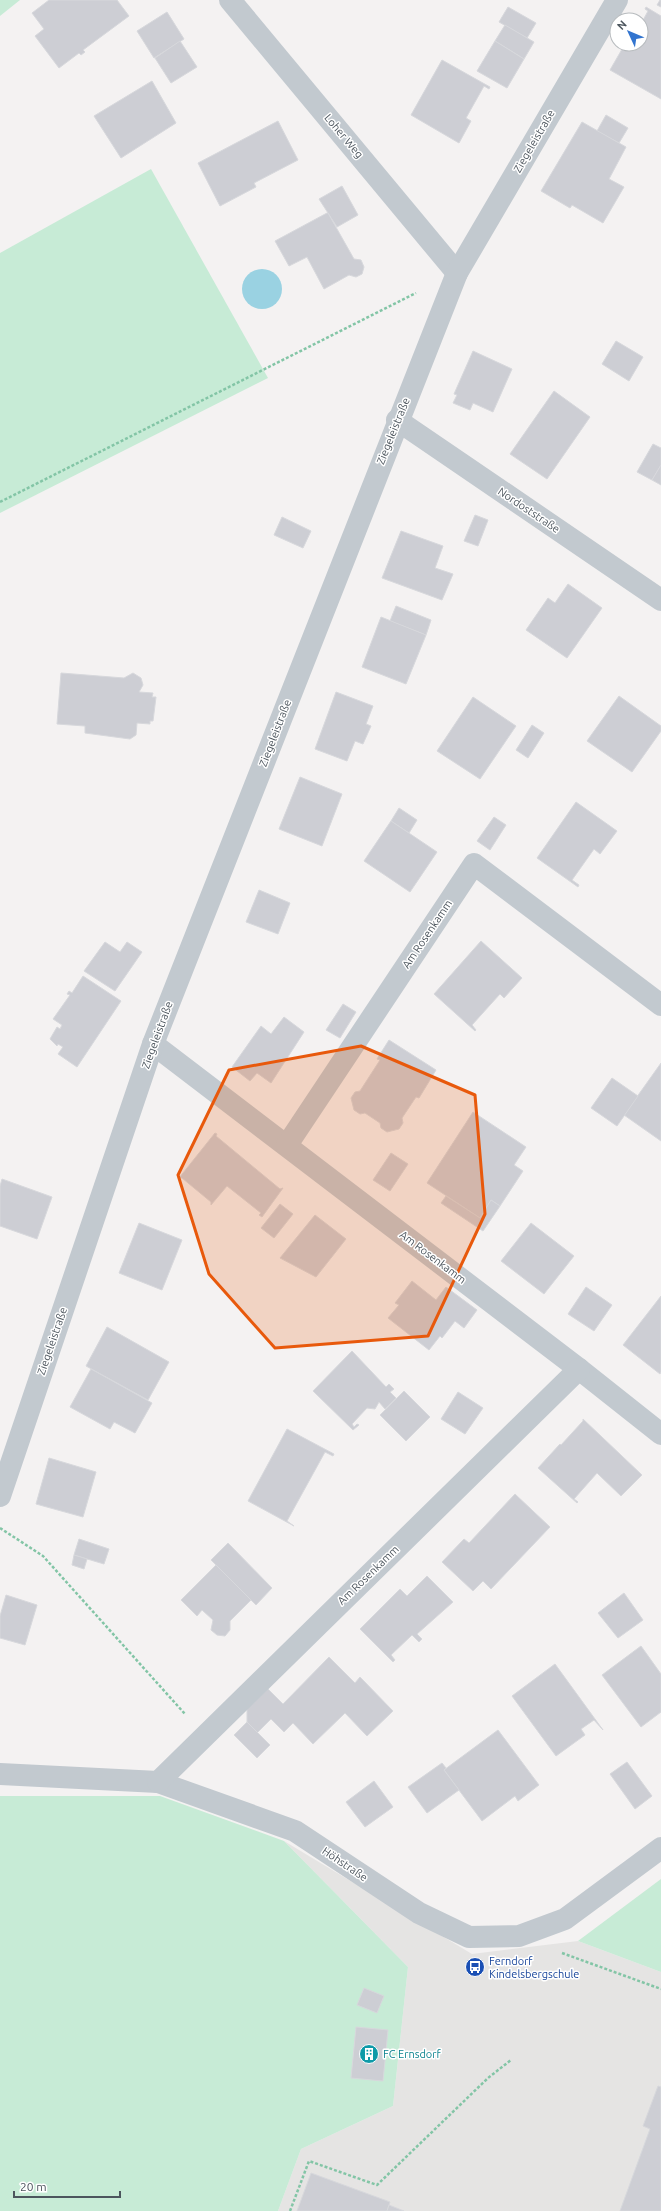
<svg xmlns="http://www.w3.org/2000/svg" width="661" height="2211" font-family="Ubuntu,sans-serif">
<rect width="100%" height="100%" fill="#f4f2f2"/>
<path fill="#e5e4e3" d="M 284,1841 L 472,1954 L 578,1941 L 661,1972 L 661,2211 L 278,2211 L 301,2149 L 393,2106 L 408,1967 Z"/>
<g fill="#c7ebd6">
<path d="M 0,0 L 20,0 L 0,16 Z"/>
<path d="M 151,169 L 268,378 L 0,513 L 0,253 Z"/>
<path d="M 0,1796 L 160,1796 L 284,1841 L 408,1967 L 393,2106 L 301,2149 L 278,2211 L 0,2211 Z"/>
<path d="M 661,1879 L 661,1972 L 578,1941 Z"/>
</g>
<circle fill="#9ad2e2" cx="262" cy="289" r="20"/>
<g fill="#cdced4" stroke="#d7d8dc">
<path d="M 49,0 L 117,0 L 129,16 L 83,50 L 85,52 L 81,55 L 79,53 L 59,68 L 35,36 L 44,29 L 32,13 Z"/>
<path d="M 660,0 L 661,0 L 661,7 L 657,5 Z"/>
<path d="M 508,7 L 536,23 L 527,38 L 499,22 Z"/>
<path d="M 646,7 L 661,16 L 661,99 L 610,70 L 625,44 L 641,44 L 641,24 L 648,11 L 645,9 Z"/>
<path d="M 167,12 L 184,39 L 154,58 L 137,31 Z"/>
<path d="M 505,25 L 534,42 L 524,59 L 495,41 Z"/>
<path d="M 180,41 L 197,67 L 171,83 L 155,58 Z"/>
<path d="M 495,41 L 524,59 L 507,88 L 477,71 Z"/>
<path d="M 442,60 L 490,87 L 489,89 L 484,86 L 466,118 L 471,121 L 459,143 L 411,115 Z"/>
<path d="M 152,81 L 176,123 L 121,158 L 94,116 Z"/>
<path d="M 606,115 L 628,128 L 619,143 L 597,131 Z"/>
<path d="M 278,121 L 298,160 L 254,183 L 256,187 L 220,206 L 198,163 Z"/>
<path d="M 582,122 L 626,147 L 609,179 L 624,187 L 603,223 L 572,205 L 570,208 L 541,191 Z"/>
<path d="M 342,186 L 358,215 L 337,227 L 319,199 Z"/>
<path d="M 327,213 L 328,213 L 354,259 L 361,260 L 364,267 L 362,274 L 356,277 L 349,275 L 324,289 L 307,257 L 289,266 L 275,241 Z"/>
<path d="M 616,341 L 643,357 L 629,381 L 602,364 Z"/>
<path d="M 473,351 L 512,369 L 493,412 L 473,403 L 470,410 L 453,403 L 457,395 L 454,394 Z"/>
<path d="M 554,391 L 590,417 L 547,479 L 510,454 Z"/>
<path d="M 653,444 L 661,448 L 661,465 L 652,480 L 637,472 Z"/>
<path d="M 661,465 L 661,485 L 652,480 Z"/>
<path d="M 475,515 L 488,520 L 478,546 L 464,541 Z"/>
<path d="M 282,517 L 311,531 L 303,548 L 274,535 Z"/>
<path d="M 401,531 L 443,546 L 435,568 L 453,574 L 442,600 L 382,578 Z"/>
<path d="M 568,584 L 602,608 L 567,658 L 526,630 L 548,598 L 555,603 Z"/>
<path d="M 396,606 L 431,620 L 426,635 L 390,621 Z"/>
<path d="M 381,617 L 426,635 L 406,684 L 362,667 Z"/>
<path d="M 61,673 L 124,678 L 133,673 L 141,678 L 143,685 L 139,692 L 153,693 L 152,697 L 156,697 L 153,721 L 150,721 L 150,724 L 137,723 L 136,735 L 130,739 L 85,733 L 85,726 L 57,724 Z"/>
<path d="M 336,692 L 373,706 L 366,724 L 371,726 L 363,744 L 355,741 L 347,761 L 315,749 Z"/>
<path d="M 619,696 L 661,726 L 661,731 L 632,772 L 587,741 Z"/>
<path d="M 473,697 L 516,726 L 480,779 L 437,751 Z"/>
<path d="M 532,725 L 544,733 L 528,758 L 516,750 Z"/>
<path d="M 300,777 L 342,794 L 322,846 L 279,829 Z"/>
<path d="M 576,802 L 617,831 L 600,854 L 594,849 L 572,880 L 579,885 L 578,887 L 537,858 Z"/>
<path d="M 399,808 L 417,820 L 409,833 L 391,821 Z"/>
<path d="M 494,817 L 506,825 L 490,850 L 477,841 Z"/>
<path d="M 391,821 L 437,852 L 410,892 L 364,861 Z"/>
<path d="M 259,890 L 290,903 L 278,934 L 246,922 Z"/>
<path d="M 481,941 L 522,978 L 504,998 L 500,994 L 472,1025 L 476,1030 L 475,1031 L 434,994 Z"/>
<path d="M 105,942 L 120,952 L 127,942 L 142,952 L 115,991 L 84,971 Z"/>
<path d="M 83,976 L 121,1001 L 77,1067 L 58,1054 L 63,1047 L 58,1044 L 57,1046 L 50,1039 L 57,1027 L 60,1029 L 62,1025 L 53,1019 L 70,995 L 67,994 L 69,991 L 72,993 Z"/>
<path d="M 343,1004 L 356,1012 L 340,1038 L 326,1030 Z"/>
<path d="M 284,1017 L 304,1032 L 271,1083 L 257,1073 L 250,1081 L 232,1067 L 261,1026 L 271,1034 Z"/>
<path d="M 389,1040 L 436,1070 L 419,1098 L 416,1097 L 402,1118 L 403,1123 L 399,1129 L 387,1132 L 381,1128 L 380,1123 L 365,1113 L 360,1114 L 354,1110 L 351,1098 L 355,1092 L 360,1091 L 380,1060 L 377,1059 Z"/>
<path d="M 661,1063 L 661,1141 L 624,1115 Z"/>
<path d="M 612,1078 L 638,1096 L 617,1126 L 591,1108 Z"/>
<path d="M 473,1112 L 526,1147 L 514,1165 L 523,1171 L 500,1206 L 491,1200 L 480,1218 L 427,1183 Z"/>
<path d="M 215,1133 L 217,1134 L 216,1136 L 280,1189 L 283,1188 L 262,1217 L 259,1215 L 261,1213 L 227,1186 L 211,1205 L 211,1202 L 182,1178 L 179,1178 Z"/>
<path d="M 391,1153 L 408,1164 L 390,1191 L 373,1180 Z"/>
<path d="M 2,1179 L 52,1197 L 37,1239 L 0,1226 L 0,1186 Z"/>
<path d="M 446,1196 L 480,1218 L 491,1200 L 500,1206 L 483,1231 L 441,1203 Z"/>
<path d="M 280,1204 L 293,1214 L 274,1238 L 261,1228 Z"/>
<path d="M 315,1215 L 346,1239 L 316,1277 L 280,1258 Z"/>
<path d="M 139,1223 L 182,1240 L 162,1290 L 119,1273 Z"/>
<path d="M 531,1223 L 574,1256 L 544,1294 L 501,1261 Z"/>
<path d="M 412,1281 L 436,1300 L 446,1287 L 477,1310 L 464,1328 L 455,1321 L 442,1338 L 440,1336 L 429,1350 L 388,1318 L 399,1305 L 395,1303 Z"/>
<path d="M 586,1287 L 612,1305 L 594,1331 L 568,1314 Z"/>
<path d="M 661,1296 L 661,1372 L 660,1374 L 623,1345 Z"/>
<path d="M 107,1327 L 169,1362 L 148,1400 L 86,1366 Z"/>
<path d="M 352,1351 L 386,1387 L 389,1384 L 394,1389 L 390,1392 L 396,1398 L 385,1409 L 379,1402 L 375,1409 L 367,1408 L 352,1424 L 354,1427 L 357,1424 L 359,1425 L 353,1430 L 313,1391 Z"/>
<path d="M 91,1369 L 152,1403 L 135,1433 L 114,1422 L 110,1429 L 70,1407 Z"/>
<path d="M 404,1391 L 430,1417 L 406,1441 L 380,1415 Z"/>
<path d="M 458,1392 L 483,1408 L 465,1434 L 441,1419 Z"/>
<path d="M 583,1419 L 642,1475 L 621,1496 L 597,1473 L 574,1499 L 578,1502 L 577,1503 L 538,1468 L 560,1444 L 561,1445 L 583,1421 Z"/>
<path d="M 287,1429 L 334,1454 L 333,1456 L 325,1452 L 287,1521 L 294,1526 L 248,1501 Z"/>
<path d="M 49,1458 L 96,1472 L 83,1517 L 36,1504 Z"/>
<path d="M 515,1494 L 550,1527 L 491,1589 L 483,1581 L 473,1591 L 442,1562 L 464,1539 L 469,1543 Z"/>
<path d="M 79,1539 L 109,1549 L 104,1564 L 74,1555 Z"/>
<path d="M 228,1543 L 272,1588 L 256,1605 L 211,1560 Z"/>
<path d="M 74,1555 L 87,1559 L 84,1569 L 72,1565 Z"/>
<path d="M 216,1565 L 251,1600 L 230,1621 L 230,1630 L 225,1636 L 217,1635 L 211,1630 L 213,1620 L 202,1610 L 197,1616 L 181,1600 Z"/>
<path d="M 427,1576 L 453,1602 L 417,1634 L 422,1639 L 419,1642 L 412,1635 L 391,1655 L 395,1660 L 393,1662 L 360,1629 L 400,1589 L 407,1596 Z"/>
<path d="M 624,1593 L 643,1620 L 618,1638 L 598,1613 Z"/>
<path d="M 6,1595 L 37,1605 L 25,1645 L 0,1638 L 0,1616 Z"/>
<path d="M 641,1646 L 661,1674 L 661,1712 L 641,1727 L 602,1675 Z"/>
<path d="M 329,1657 L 355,1683 L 360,1677 L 393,1711 L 367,1736 L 345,1713 L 313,1744 L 293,1723 L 284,1732 L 271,1719 L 257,1733 L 247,1722 L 247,1709 L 268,1689 L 283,1704 Z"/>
<path d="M 555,1664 L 603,1730 L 594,1720 L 581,1729 L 585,1735 L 556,1756 L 512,1696 Z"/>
<path d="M 247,1722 L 270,1745 L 257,1758 L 234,1735 Z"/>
<path d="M 498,1730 L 539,1785 L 518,1801 L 515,1796 L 482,1821 L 444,1770 Z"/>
<path d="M 627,1762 L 652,1796 L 635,1809 L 610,1774 Z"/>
<path d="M 442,1763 L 446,1768 L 444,1770 L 459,1790 L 427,1813 L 408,1787 Z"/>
<path d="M 374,1781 L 393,1807 L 365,1827 L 346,1802 Z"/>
<path d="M 364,1988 L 384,1996 L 377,2013 L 357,2005 Z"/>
<path d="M 356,2027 L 388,2030 L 383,2081 L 351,2078 Z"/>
<path d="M 658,2086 L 661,2087 L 661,2211 L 620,2211 L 650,2129 L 643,2126 Z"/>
<path d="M 311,2173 L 390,2202 L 387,2211 L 297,2211 Z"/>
<path d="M 389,2205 L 404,2211 L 387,2211 Z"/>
</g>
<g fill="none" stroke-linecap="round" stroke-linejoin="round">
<g stroke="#83c5a6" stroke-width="2.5" stroke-dasharray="3 2" stroke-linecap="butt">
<path d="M 0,502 L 416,293"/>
<path d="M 0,1528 L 43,1556 L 185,1714"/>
<path d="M 562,1953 L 661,1989"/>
<path d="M 290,2211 L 309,2161 L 377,2185 L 488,2078 L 511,2060"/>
</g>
<g stroke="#c2c9cf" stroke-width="22">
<path d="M 230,0 L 457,273"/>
<path d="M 397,420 L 661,600"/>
<path d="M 153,1044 L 579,1369 L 661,1434"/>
<path d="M 287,1145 L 474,864 L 661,1005"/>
<path d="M 0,1496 L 153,1044 L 457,273 L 617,0"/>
<path d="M 0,1774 L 158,1782 L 295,1831 L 419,1913 L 469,1937 L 519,1936 L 565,1919 L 661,1848"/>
<path d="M 158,1782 L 579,1369"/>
</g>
</g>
<path fill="#e8590c" fill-opacity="0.2" stroke="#e8590c" stroke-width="3" stroke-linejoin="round" d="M 361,1046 L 475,1095 L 485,1214 L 428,1336 L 275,1348 L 209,1274 L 178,1175 L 229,1070 Z"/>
<defs>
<symbol id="bus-disc" viewBox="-11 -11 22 22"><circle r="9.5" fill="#1a4fb4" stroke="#fff"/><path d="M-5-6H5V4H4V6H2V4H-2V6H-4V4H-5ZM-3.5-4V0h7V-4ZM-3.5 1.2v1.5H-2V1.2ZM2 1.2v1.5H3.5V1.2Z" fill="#fff"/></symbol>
<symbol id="building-disc" viewBox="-11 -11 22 22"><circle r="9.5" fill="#0f9aa8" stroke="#fff"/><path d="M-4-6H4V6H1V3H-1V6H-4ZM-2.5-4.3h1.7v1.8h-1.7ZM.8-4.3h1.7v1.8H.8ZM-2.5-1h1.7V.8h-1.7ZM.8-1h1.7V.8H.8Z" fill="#fff"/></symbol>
</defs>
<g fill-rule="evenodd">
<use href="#bus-disc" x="464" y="1956" width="22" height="22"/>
<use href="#building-disc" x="358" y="2043" width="22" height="22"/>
</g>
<g text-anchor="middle" stroke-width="3" stroke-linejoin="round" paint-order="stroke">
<g font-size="11" fill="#4c555d" stroke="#fff">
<text transform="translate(344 136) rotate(50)" y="4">Loher Weg</text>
<text transform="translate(534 141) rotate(-60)" y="4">Ziegeleistraße</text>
<text transform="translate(393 431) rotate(-68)" y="4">Ziegeleistraße</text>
<text transform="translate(529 510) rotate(34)" y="4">Nordoststraße</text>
<text transform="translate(275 733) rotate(-69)" y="4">Ziegeleistraße</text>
<text transform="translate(427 934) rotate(-56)" y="4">Am Rosenkamm</text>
<text transform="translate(157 1035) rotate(-70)" y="4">Ziegeleistraße</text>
<text transform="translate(433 1257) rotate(37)" y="4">Am Rosenkamm</text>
<text transform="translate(52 1341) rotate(-71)" y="4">Ziegeleistraße</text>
<text transform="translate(368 1575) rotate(-44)" y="4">Am Rosenkamm</text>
<text transform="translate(345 1864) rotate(34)" y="4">Höhstraße</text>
</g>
<g font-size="11" fill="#164399" stroke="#fff" text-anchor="start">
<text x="489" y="1965">Ferndorf<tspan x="489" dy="13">Kindelsbergschule</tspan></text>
</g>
<g font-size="11" fill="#0d838f" stroke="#fff" text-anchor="start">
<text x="383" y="2058">FC Ernsdorf</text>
</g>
</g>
<g transform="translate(629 32) rotate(314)"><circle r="19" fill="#ffffff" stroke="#b7bbbe"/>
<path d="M0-3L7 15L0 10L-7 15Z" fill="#3274cf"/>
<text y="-6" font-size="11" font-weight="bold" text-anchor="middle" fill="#4c555d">N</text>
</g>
<path d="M14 2191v6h106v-6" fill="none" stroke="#4c555d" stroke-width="2"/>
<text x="20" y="2191" font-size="12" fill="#4c555d" stroke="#ffffff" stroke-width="3" paint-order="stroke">20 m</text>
</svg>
